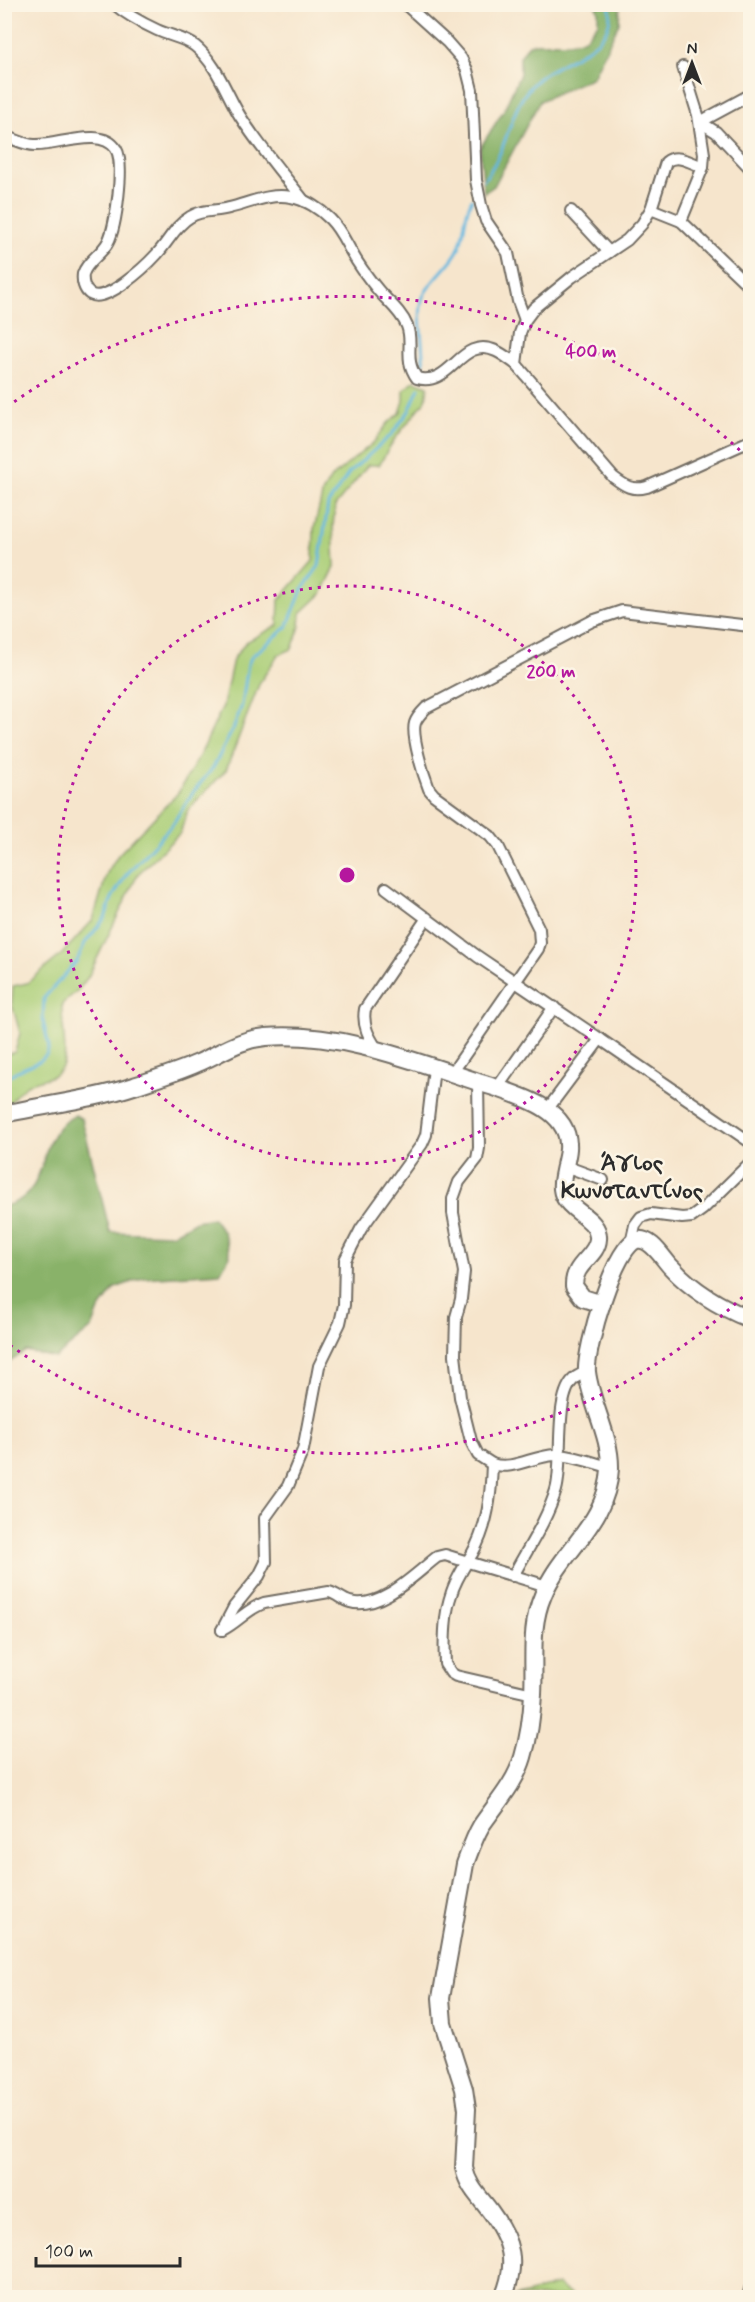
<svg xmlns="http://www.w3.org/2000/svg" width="755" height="2302" font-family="Mynerve,sans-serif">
<rect width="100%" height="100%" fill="#fcf5e5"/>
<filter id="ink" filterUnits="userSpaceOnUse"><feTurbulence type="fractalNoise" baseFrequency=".0167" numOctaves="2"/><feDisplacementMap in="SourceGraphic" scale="12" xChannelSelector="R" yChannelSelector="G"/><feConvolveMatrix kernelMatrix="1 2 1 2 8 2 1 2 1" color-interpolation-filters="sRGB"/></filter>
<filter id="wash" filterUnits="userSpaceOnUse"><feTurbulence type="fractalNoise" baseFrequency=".008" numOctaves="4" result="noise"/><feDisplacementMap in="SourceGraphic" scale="24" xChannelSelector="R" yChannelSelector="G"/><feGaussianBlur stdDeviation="1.35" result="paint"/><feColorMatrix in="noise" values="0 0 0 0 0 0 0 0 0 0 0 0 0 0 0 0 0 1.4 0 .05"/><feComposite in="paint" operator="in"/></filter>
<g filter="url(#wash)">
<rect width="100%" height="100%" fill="#f6e5cc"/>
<g fill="#accf79" stroke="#6c7d52" stroke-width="1.5">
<path d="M 414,381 L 428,386 L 426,400 L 394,440 L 379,465 L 368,465 L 335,506 L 333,526 L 335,567 L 322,593 L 301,613 L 300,626 L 292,649 L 278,655 L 260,682 L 226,770 L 188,810 L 180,833 L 138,874 L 88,977 L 79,989 L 62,1004 C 61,1019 67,1047 64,1061 C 60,1080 41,1077 27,1085 C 18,1091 13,1097 9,1106 L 5,1108 L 5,1055 L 15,1052 L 20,1033 L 12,1004 L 13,986 L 27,983 L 61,955 L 93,920 L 107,873 L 118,855 L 178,793 L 201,753 L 223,706 L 233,659 L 246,642 L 278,625 L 279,600 L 313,561 L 314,529 L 323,491 L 330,479 L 374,442 L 388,423 L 400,413 L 404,401 L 404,390 Z"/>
<path d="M 558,2285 L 573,2297 L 514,2297 Z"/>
</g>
<g fill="#89b269" stroke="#5a6e4a" stroke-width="1.5">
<path d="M 595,5 L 620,5 L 619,23 L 593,77 L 540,101 L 494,186 L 484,193 L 480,148 L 504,110 L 520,74 L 520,57 L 529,44 C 546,40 572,47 586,37 C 590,34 594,27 598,23 L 598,10 Z"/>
<path d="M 75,1115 L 82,1119 L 110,1232 L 173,1234 L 196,1221 L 213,1218 L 224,1233 L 230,1256 L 220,1273 L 143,1278 L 115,1288 L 99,1310 L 92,1328 L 55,1358 L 26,1351 L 5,1365 L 5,1206 C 48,1195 36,1154 59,1127 C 63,1122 70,1119 75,1115 Z"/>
</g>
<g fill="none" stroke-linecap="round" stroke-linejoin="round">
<g stroke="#63b7df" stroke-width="3">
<path d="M 484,180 C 491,170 498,159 502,148 C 512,123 517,97 538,79 C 563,57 619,48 609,4"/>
<path d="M 423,371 C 425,348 416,317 423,297 C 430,280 448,268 457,252 C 466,236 462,218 472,199"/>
<path d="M 4,1081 L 15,1072 L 40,1061 L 47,1054 L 49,1046 L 43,1021 L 44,998 L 77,961 L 85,943 L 105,918 L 112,898 L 126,875 L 172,825 L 194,791 L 213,768 L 234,727 L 242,705 L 248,664 L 252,656 L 287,627 L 302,590 L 319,566 L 328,504 L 349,473 L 392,434 L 409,411 L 419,388"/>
</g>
</g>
</g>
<g filter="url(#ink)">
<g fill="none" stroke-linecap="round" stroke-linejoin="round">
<defs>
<g id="street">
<path d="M 114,4 C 127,15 142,23 157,30 C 170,36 185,38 195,46 C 217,64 226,93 240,116 C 259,146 282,173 304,201"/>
<path d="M 405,4 L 447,42 L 461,58 L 467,70 L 472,90 L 476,180 L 481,205 L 486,221 L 508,253 L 518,301 L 525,320"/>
<path d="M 700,122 L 716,132 L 750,168"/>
<path d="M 700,122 L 750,95"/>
<path d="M 4,136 C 15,139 24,145 35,145 C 58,146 102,126 116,149 C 125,163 116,227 108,242 C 102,254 87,261 83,274 C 82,281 84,290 90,294 C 106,304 146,266 157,254 C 168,242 176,225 190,217 C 202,209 216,212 229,208 C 250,203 269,193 291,197 C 305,199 320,209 330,219 C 340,229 345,241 352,253 C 359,266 369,279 378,290 C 388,302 401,311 407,326 C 414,344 403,359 417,378 C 452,388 460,335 496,351 C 503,354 510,360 516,364"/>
<path d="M 651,209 L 666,162 C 677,153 691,163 703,167"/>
<path d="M 571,211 L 609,252"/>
<path d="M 681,221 L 703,167 L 704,154 L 698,115 L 683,67"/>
<path d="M 750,287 L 681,221 L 651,209 L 642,224 L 627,240 L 572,277 L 534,308 L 525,320 L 520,333 L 516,364 L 613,477 C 625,486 632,491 647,487 L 750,441"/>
<path d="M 386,888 L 477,956 L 600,1039 L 547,1110"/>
<path d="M 600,1039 L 750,1142"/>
<path d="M 378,1051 C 369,1037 362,1026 365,1009 L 427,918"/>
<path d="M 452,1073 L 538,949 L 540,943 L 539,929 L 498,846 L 490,836 L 434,795 L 429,789 C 424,776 411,736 415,723 C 417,717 422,712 426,708 L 592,621 L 622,611 L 750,626"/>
<path d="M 478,1082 L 479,1148 L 477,1159 L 459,1182 L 453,1199 L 453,1213 L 464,1272 L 461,1299 L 456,1317 L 455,1355 L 460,1397 L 471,1441 L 478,1455 L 492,1464 C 491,1495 488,1526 472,1554 C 464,1567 455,1580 451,1595 C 444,1615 444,1643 445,1664 L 451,1673 L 456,1676 L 533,1694"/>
<path d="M 497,1088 L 554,1007"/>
<path d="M 565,1166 L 603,1180"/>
<path d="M 631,1243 L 635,1225 L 641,1217 L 651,1214 L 682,1218 L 692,1217 L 703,1209 L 750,1163"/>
<path d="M 492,1464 C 512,1471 533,1456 555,1455 C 573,1455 593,1463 610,1467"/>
<path d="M 513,1576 C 528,1548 547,1520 556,1490 C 564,1464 553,1395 575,1378 C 578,1375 583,1374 587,1372"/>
<path d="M 222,1630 L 234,1607 L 259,1576 L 266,1562 L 265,1518 L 288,1486 L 303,1450 L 319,1366 L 340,1323 L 344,1305 L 345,1260 L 361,1229 L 422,1144 L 426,1135 L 434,1068"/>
<path d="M 222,1630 C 238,1622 247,1609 264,1603 L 329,1592 C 337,1594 342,1600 350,1602 C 380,1611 416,1573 437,1557 L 445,1555 L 547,1586"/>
<path d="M 748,2298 L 750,2289"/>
</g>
<g id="secondary">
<path d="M 4,1114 C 48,1104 92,1100 134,1086 C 155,1079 178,1072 198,1063 C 221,1053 240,1039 266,1037 C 345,1031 423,1065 497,1088 C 523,1097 567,1110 568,1144 C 569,1151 566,1159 565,1166 C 563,1177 559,1188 565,1198 C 572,1212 600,1220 598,1239 C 597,1257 573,1263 574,1286 L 583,1298 L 602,1304"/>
<path d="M 503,2298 C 518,2263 512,2241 490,2211 C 479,2196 468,2187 464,2168 L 467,2109 L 464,2089 L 443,2023 L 441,1998 L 465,1864 C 470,1851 474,1838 481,1826 C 496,1804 515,1784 523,1757 C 529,1737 532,1714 533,1694 C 535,1660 529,1628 543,1595 C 562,1549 607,1524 610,1469 C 611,1436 591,1405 587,1372 C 585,1350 615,1244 637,1240 C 651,1237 663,1259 671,1267 C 693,1291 720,1307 750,1319"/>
</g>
</defs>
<use href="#street" stroke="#726c63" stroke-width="14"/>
<use href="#secondary" stroke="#726c63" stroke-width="20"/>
<use href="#street" stroke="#fff" stroke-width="10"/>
<use href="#secondary" stroke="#fff" stroke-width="16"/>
</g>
</g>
<g fill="none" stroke="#b5179e" stroke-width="3" stroke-dasharray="3 6">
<circle cx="347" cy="875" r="289"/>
<path d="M749 1291A578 578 0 0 1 7 1343M7 407A578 578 0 0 1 749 459"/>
</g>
<g text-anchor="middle" stroke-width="5" stroke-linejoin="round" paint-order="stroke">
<g font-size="24" font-weight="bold" fill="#2b2b2b" stroke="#fcf5e5">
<text x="632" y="1170">Άγιος<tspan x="632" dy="28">Κωνσταντίνος</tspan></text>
</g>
</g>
<circle cx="347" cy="875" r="9" fill="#b5179e" stroke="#fcf5e5" stroke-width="3"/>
<g font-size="18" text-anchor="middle" font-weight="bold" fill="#b5179e" stroke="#fcf5e5" stroke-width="5" stroke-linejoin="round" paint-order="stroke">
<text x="591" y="357">400 m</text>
<text x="551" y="677">200 m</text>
</g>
<rect width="755" height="2302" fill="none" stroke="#fcf5e5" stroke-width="24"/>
<g transform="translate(692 63)" stroke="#fcf5e5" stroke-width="4.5" paint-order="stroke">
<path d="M0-4.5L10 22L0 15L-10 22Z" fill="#2b2b2b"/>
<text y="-9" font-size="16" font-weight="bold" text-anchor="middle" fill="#2b2b2b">N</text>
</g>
<path d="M36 2257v9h144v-9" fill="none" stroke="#2b2b2b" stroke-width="3"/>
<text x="45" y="2257" font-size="18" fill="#2b2b2b" stroke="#fcf5e5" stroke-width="4.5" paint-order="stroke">100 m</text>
</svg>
